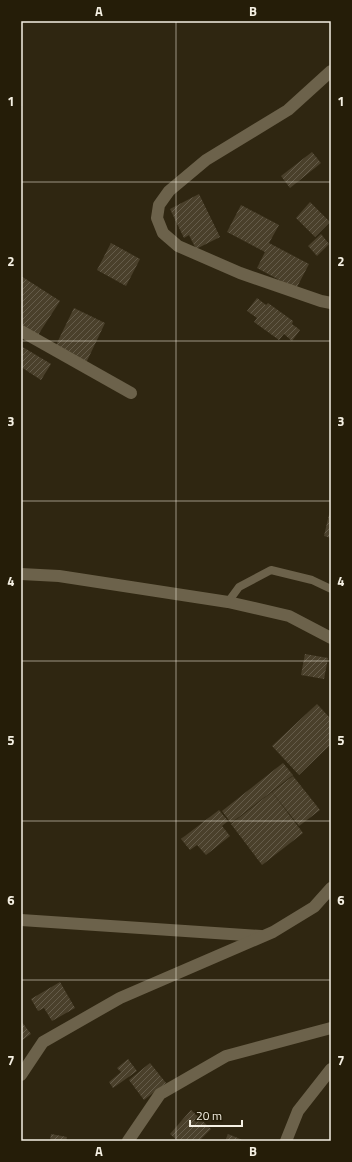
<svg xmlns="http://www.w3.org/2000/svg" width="352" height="1162" font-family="'Titillium Web',sans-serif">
<defs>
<pattern id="building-hatch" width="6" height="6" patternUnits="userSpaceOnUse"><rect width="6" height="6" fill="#4a402b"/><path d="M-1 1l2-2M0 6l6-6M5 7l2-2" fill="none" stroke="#655c4a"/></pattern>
</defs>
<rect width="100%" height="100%" fill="#2f2611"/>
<g fill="url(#building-hatch)">
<path d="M 312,152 L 321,163 L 290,188 L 281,176 Z"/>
<path d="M 199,194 L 220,237 L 196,249 L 189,235 L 184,238 L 170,209 Z"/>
<path d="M 310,202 L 330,222 L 315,237 L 296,218 Z"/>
<path d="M 241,205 L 279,225 L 269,243 L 309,264 L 296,289 L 257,268 L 265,252 L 227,232 Z"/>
<path d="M 321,234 L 329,244 L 317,256 L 308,246 Z"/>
<path d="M 111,243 L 140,259 L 126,286 L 97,270 Z"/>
<path d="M 21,276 L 60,301 L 36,338 L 21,329 Z"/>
<path d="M 257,298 L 266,305 L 268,303 L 293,321 L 292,324 L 300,330 L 292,341 L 284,334 L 279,340 L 254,322 L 257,318 L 247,311 Z"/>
<path d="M 74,308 L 105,323 L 86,363 L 55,347 Z"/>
<path d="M 21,346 L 51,364 L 41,380 L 21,367 Z"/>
<path d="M 330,510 L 331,510 L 331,538 L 324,536 Z"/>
<path d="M 305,654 L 328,658 L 324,679 L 301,675 Z"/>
<path d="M 317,704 L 331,719 L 331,744 L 299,775 L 272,746 Z"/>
<path d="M 283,763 L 293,775 L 231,823 L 222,811 Z"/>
<path d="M 293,776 L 320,810 L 299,826 L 272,792 Z"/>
<path d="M 272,792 L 303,833 L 262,865 L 231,824 Z"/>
<path d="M 219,810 L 228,821 L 222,826 L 230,836 L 206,855 L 197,845 L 190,850 L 181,839 Z"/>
<path d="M 60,982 L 75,1008 L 52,1021 L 44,1008 L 38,1011 L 31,999 Z"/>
<path d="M 21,1021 L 31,1034 L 21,1041 Z"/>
<path d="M 128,1059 L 137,1071 L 113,1088 L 109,1082 L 121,1072 L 117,1068 Z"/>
<path d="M 150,1063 L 166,1083 L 144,1100 L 129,1080 Z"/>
<path d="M 191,1110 L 211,1129 L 199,1141 L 178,1141 L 170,1134 Z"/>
<path d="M 51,1134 L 67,1137 L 66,1141 L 50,1141 Z"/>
<path d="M 228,1134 L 245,1141 L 225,1141 Z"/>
</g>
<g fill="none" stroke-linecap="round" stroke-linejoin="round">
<path stroke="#6c624b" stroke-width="8" d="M 228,602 L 239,587 L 271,570 L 312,580 L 331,589"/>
<g stroke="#6c624b" stroke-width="12">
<path d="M 331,71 L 288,110 L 206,160 L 169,191 L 159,205 L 157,218 L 163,233 L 178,246 L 240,273 L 321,301 L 331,303"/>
<path d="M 21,331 L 131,393"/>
<path d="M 21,574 L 59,576 L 228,602 L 289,616 L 331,638"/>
<path d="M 21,920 L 261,936"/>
<path d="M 21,1075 L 43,1042 L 120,998 L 273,932 L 314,907 L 331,888"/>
<path d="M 128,1141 L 160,1094 L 226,1056 L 331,1028"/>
<path d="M 286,1141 L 298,1111 L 331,1069"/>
</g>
</g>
<path fill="none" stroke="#f5f0e3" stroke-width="1" stroke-opacity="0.55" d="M 176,21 L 176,1141M 21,182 L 331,182M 21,341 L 331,341M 21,501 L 331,501M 21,661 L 331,661M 21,821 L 331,821M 21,980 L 331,980"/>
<rect width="352" height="1162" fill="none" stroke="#251d08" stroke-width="44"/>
<path d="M190 1120v6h52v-6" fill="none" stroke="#f5f0e3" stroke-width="2"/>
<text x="196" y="1120" font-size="12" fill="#f5f0e3" stroke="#251d08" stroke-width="3" paint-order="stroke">20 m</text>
<rect x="22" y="22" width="308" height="1118" fill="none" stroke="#f5f0e3" stroke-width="1.5"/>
<g font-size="13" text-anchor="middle" font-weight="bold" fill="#f5f0e3">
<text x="99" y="16">A</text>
<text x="253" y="16">B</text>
<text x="11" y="106">1</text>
<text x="341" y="106">1</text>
<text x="11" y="266">2</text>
<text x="341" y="266">2</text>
<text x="11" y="426">3</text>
<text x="341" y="426">3</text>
<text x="11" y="586">4</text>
<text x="341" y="586">4</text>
<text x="11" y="745">5</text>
<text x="341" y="745">5</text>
<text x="11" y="905">6</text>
<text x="341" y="905">6</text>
<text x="11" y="1065">7</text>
<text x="341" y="1065">7</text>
<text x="99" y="1156">A</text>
<text x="253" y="1156">B</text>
</g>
</svg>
